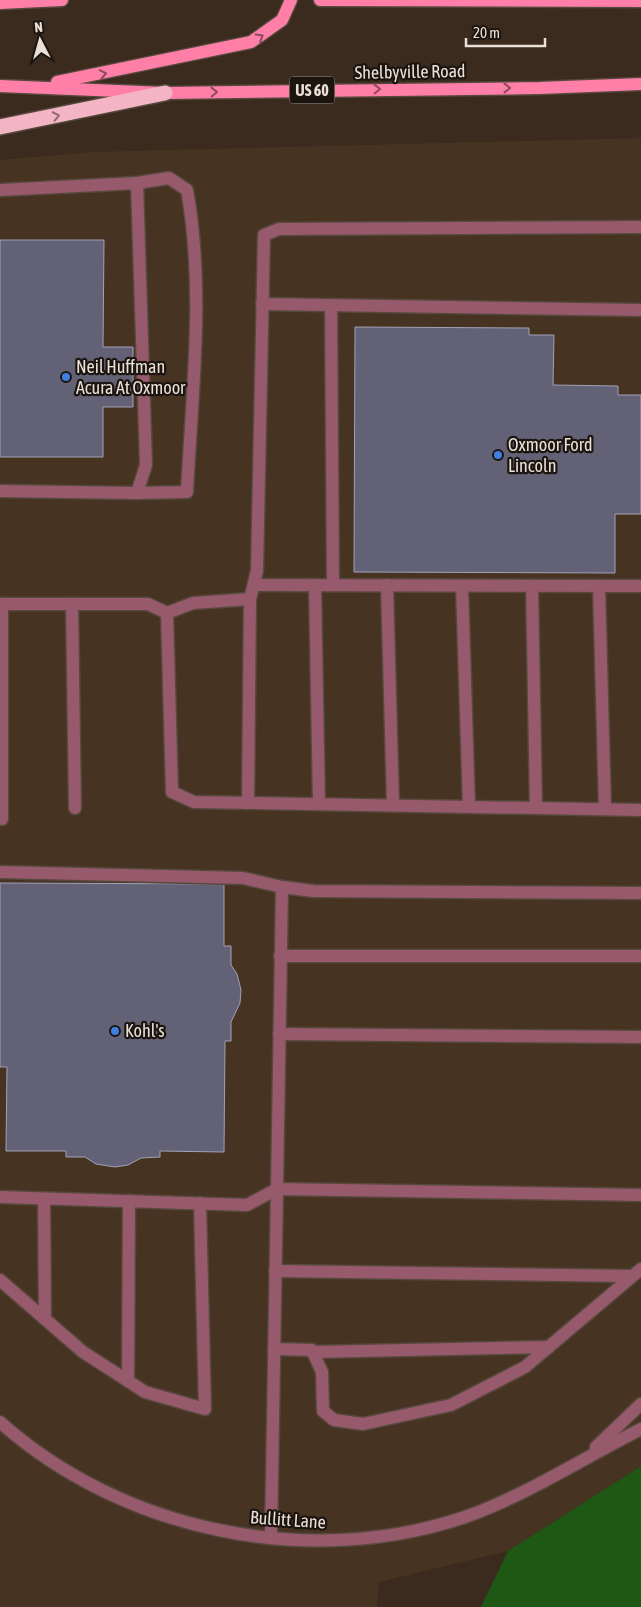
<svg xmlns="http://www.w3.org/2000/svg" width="641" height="1607" font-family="'Asap Condensed',sans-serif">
<rect width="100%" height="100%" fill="#3a2b1e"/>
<path fill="#473321" d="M 641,138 L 641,1466 L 508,1551 L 379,1582 L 377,1607 L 0,1607 L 0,160 L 92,152 Z"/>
<path fill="#1f5715" d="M 641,1466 L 641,1607 L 481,1607 L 508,1551 Z"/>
<g fill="#626175" stroke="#a2a2b7">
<path d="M 0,240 L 104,240 L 103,347 L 133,347 L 133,407 L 103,407 L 103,457 L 0,457 Z"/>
<path d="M 355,327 L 529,328 L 529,335 L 554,335 L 553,385 L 618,386 L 618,395 L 641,395 L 641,514 L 615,514 L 615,573 L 354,572 Z"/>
<path d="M 0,883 L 224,884 L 224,946 L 231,946 L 231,965 L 237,974 L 241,990 L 240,1003 L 231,1022 L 231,1041 L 225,1041 L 224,1152 L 160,1151 L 160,1157 L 141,1158 L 128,1165 L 115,1167 L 96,1164 L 85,1157 L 66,1157 L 66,1151 L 6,1151 L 7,1067 L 0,1067 Z"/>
</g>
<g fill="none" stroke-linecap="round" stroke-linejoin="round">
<defs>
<g id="lane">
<path d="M 0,190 L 137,183 L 146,465 L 137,493 L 0,491"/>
<path d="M 641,227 L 279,229 L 264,235 L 257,571 L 250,599 L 193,603 L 167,613 L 172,792 L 194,802 L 641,810"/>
<path d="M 262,304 L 641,310"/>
<path d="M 331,305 L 333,585"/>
<path d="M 137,493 L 187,492 C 192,392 205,289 187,190 L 169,178 L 137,183"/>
<path d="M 254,585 L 641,586"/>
<path d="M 315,585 L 319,804"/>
<path d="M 387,585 L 393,805"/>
<path d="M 462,586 L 469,807"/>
<path d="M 532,586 L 536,808"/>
<path d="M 599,586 L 605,809"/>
<path d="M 0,604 L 148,604 L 167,613"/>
<path d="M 72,604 L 75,808"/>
<path d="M 248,803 L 250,599"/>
<path d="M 2,819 L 2,604"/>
<path d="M 0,872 L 243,878 L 282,887 L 313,891 L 641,893"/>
<path d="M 280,956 L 641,956"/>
<path d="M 279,1034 L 641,1037"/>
<path d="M 0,1197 L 247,1205 L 277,1189 L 282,887"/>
<path d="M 44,1199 L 45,1319"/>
<path d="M 275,1271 L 632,1276"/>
<path d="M 0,1280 L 83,1352 L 128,1381 L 145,1392 L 205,1409 L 200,1203"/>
<path d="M 274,1349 L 312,1350 L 322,1372 L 323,1411 L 334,1420 L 363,1424 L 451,1405 L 525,1367 L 641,1269"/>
<path d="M 313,1352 L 549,1347"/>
<path d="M 128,1381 L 129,1201"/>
<path d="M 271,1537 L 277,1189 L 641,1195"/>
</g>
<g id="street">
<path d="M 0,1422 C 122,1531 309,1570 465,1517 C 527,1495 583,1458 641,1429"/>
<path d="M 596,1447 L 641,1404"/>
</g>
<g id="primary">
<path d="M 320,0 L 641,1"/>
<path d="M 0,3 L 62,0"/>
<path d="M 57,82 L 251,42 L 282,20 L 291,0"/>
<path d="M 0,86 L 165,93 L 539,88 L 641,84"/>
</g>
<path id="highway" d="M 0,127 L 165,93"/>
</defs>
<use href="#lane" stroke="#56483c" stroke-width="15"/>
<use href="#street" stroke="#56483c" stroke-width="15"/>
<use href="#primary" stroke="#56483c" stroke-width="15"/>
<use href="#highway" stroke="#56483c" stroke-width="18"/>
<use href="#lane" stroke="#97596c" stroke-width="12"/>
<use href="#street" stroke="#97596c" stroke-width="12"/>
<use href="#primary" stroke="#ff7fa8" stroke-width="12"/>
<use href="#highway" stroke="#f3b4c5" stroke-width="15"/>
</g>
<defs><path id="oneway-chevron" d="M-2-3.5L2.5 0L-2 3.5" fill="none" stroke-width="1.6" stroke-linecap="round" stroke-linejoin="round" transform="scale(1.25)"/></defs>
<g stroke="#8e4a5c">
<use href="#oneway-chevron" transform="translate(260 37) rotate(-31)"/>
<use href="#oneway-chevron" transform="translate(103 74) rotate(-11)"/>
<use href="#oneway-chevron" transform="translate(507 88)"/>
<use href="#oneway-chevron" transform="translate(377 89) rotate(-1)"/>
<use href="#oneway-chevron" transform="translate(214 92) rotate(-1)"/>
</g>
<use stroke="#926c73" href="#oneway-chevron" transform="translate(56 116) rotate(-12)"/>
<g fill="#3f7fe0" stroke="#1c150f" stroke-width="2">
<circle cx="66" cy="377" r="5"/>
<circle cx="498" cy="455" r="5"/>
<circle cx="115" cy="1031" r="5"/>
</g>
<g text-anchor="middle" stroke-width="4.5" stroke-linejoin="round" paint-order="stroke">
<rect fill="#1c150f" stroke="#aca39c" stroke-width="1" x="289.5" y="76.5" width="45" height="27" rx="4"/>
<g font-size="16" font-weight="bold" fill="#eae0d8">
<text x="312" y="96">US 60</text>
</g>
<g font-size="18" fill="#eae0d8" stroke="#1c150f">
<text transform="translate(410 72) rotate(-1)" y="6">Shelbyville Road</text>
<text transform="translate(288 1520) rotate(4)" y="6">Bullitt Lane</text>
</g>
<g font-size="18" fill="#eae0d8" stroke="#1c150f" text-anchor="start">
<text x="76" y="373">Neil Huffman<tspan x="76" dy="21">Acura At Oxmoor</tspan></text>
<text x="508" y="451">Oxmoor Ford<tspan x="508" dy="21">Lincoln</tspan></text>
<text x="125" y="1037">Kohl's</text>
</g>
</g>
<g transform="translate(40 40) rotate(354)" stroke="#1c150f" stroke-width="4" paint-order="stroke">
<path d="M0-4L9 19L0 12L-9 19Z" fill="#eae0d8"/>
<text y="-8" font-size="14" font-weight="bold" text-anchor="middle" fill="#eae0d8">N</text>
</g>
<path d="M466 38v8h79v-8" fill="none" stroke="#eae0d8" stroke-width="2.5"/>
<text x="473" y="38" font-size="15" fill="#eae0d8" stroke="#1c150f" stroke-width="4" paint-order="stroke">20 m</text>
</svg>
